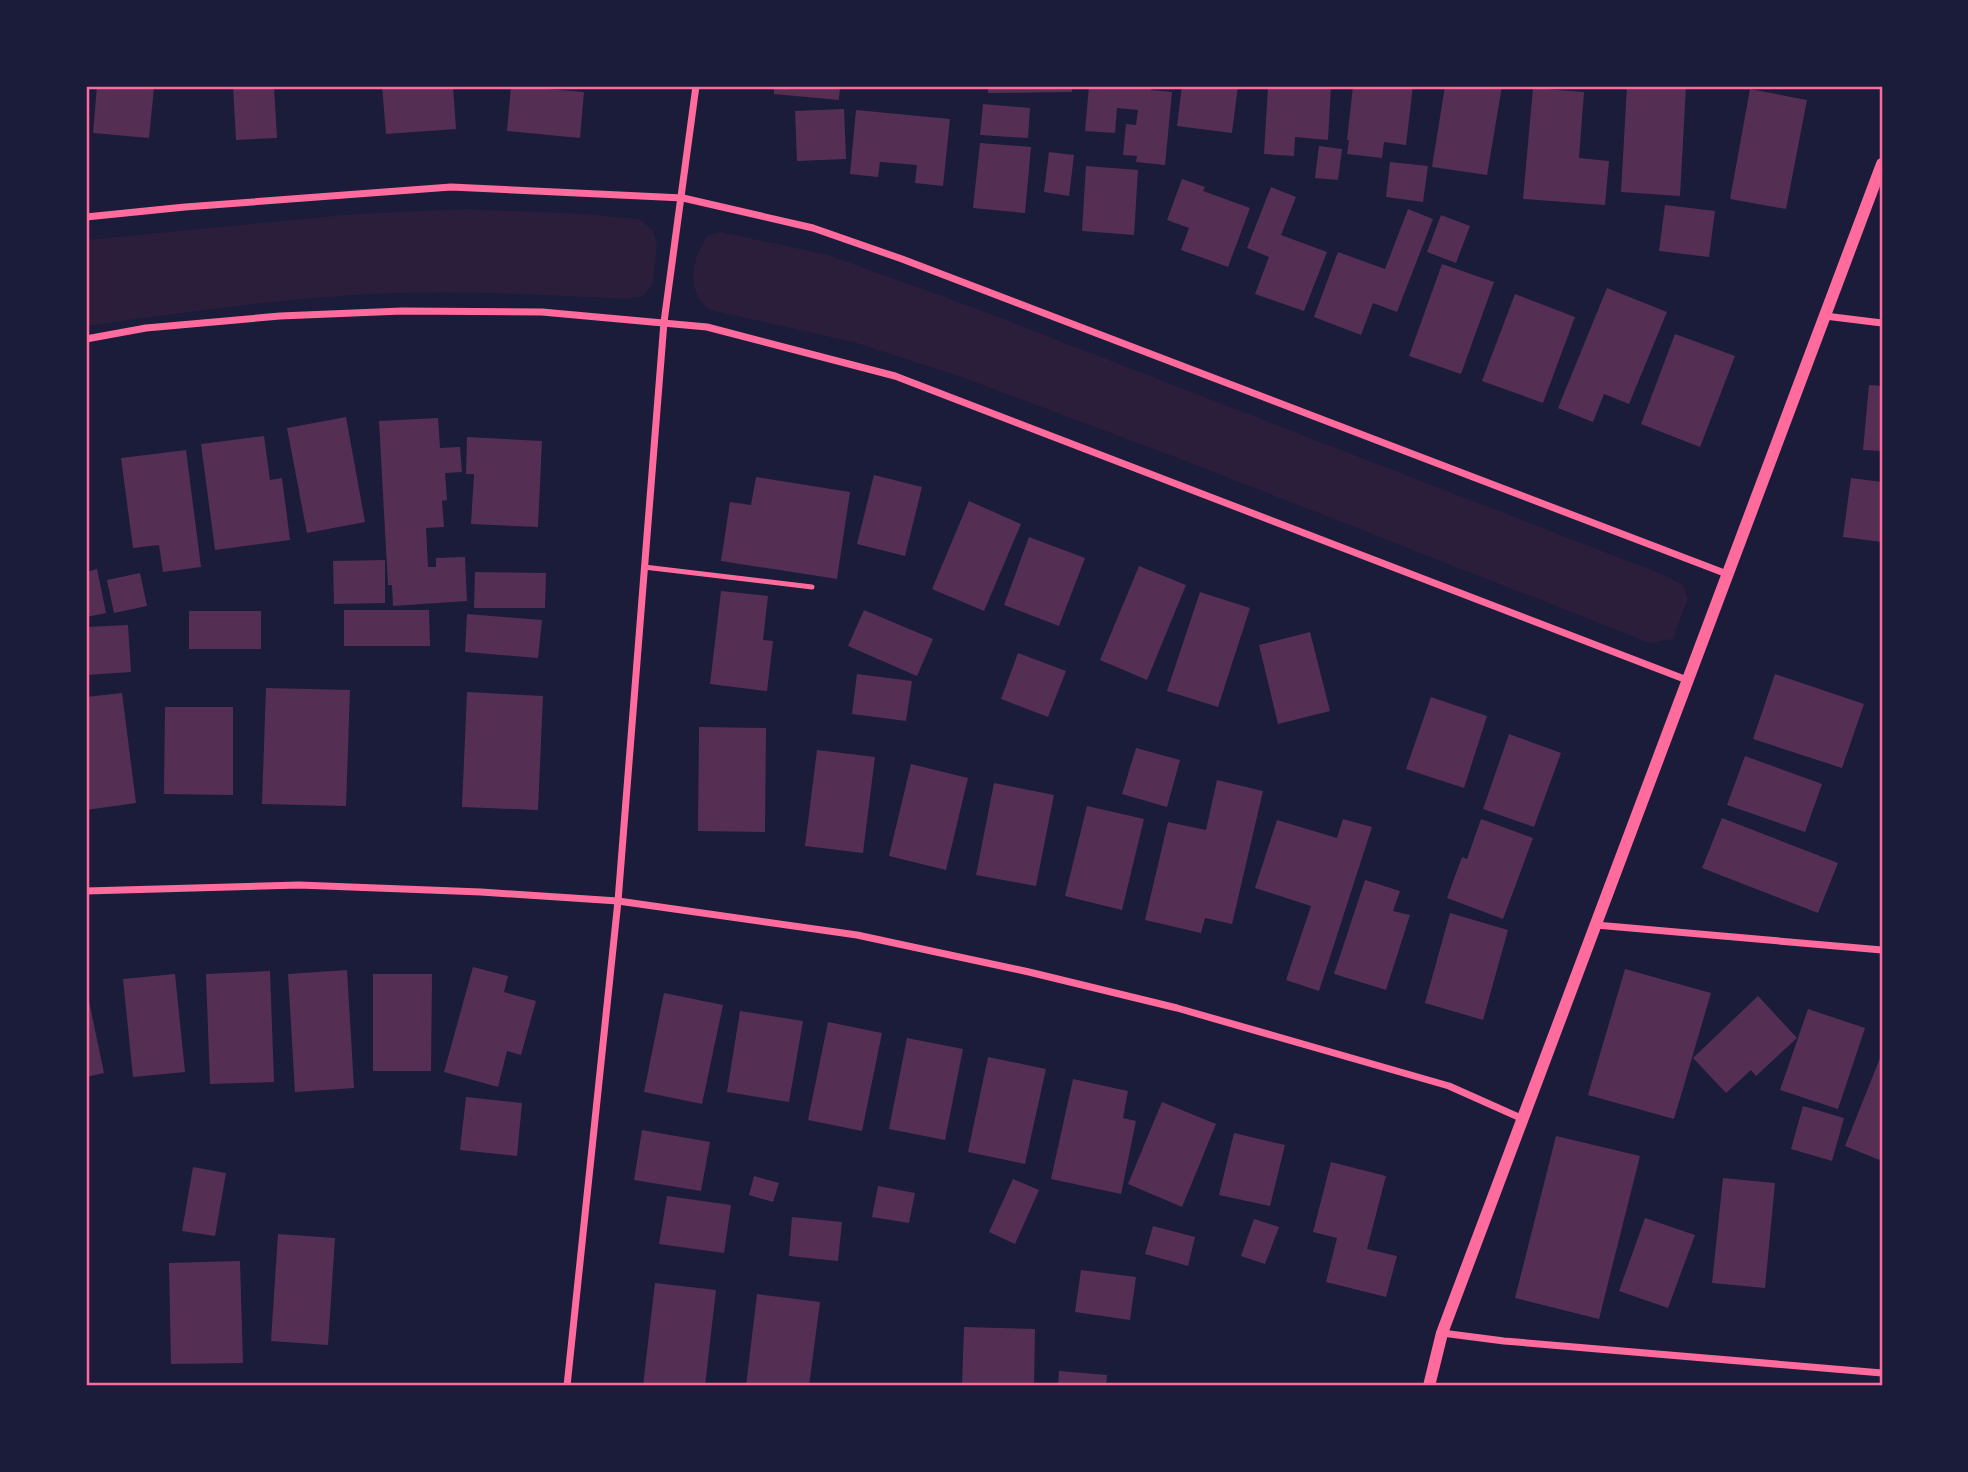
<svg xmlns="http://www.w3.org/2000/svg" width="1968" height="1472" font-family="Inter,sans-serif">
<rect width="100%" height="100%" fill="#1b1b3a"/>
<g fill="#2a1e3b">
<path d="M 466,209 L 583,214 L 639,219 L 653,230 L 657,243 L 653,284 L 643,296 L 626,299 C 531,294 434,289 339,296 C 254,302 170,315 86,326 L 86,240 L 355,214 Z"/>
<path d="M 721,232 L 828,255 L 972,307 L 1664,575 L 1683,585 L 1688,598 L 1673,639 L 1650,643 L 1196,465 L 961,377 L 853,342 L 710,310 C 684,291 692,259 707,236 Z"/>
</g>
<g fill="#542f53">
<path d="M 97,86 L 154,88 L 149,138 L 93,133 Z"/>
<path d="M 233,86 L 274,86 L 277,138 L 236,140 Z"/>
<path d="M 382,86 L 453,86 L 456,129 L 386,134 Z"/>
<path d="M 511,86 L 584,92 L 580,138 L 507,131 Z"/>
<path d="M 774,86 L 840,86 L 839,100 L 774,94 Z"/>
<path d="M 988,86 L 1072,86 L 1072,92 L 988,93 Z"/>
<path d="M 1089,86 L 1151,86 L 1151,90 L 1172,92 L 1165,165 L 1136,162 L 1137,156 L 1123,155 L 1126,124 L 1136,125 L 1138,110 L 1117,108 L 1115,133 L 1085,131 Z"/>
<path d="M 1182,86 L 1238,86 L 1232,133 L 1177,126 Z"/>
<path d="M 1268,86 L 1331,86 L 1328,140 L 1295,137 L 1294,156 L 1264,154 Z"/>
<path d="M 1353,86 L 1413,86 L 1406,145 L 1384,142 L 1382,158 L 1347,154 L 1349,140 L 1347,140 Z"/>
<path d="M 1445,86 L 1502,86 L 1487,175 L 1432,167 Z"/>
<path d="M 1627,86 L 1686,86 L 1680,196 L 1621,192 Z"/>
<path d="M 1533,88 L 1584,92 L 1579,158 L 1609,161 L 1605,205 L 1523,199 Z"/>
<path d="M 1750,89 L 1807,100 L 1786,209 L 1730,199 Z"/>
<path d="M 983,104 L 1030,108 L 1028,138 L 980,135 Z"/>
<path d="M 844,109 L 846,159 L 797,161 L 795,111 Z"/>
<path d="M 856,110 L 950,119 L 943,186 L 915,183 L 917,165 L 880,162 L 878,177 L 850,174 Z"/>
<path d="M 980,143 L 1031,147 L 1025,213 L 973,208 Z"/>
<path d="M 1319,146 L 1342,149 L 1338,180 L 1315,178 Z"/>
<path d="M 1049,152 L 1074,155 L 1069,196 L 1044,192 Z"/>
<path d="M 1390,162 L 1428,166 L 1423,202 L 1386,197 Z"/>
<path d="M 1086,166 L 1138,170 L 1134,235 L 1082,231 Z"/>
<path d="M 1182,179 L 1205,187 L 1203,191 L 1250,208 L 1228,267 L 1181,250 L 1189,228 L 1167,220 Z"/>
<path d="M 1271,187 L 1296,197 L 1281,235 L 1327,252 L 1304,311 L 1255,294 L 1269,257 L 1247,248 Z"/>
<path d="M 1665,205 L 1715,211 L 1709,257 L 1659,251 Z"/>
<path d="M 1408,209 L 1433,219 L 1397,312 L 1373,303 L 1361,335 L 1314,317 L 1338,252 L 1385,269 Z"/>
<path d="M 1441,215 L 1470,226 L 1456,263 L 1427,252 Z"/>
<path d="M 1442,264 L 1494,282 L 1461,374 L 1409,356 Z"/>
<path d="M 1607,288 L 1667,312 L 1629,404 L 1604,394 L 1593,422 L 1558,408 Z"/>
<path d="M 1515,294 L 1575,317 L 1543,403 L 1482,381 Z"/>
<path d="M 1675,334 L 1735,356 L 1700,447 L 1641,424 Z"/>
<path d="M 1869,385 L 1882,386 L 1882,451 L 1863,450 Z"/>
<path d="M 346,417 L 365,522 L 307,533 L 287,428 Z"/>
<path d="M 438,418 L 440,448 L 460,447 L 462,472 L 445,473 L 447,500 L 442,501 L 444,527 L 426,528 L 428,567 L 436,567 L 436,558 L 465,557 L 467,601 L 393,606 L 392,585 L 388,585 L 379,421 Z"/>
<path d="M 264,436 L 270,480 L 282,478 L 290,540 L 215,550 L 201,444 Z"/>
<path d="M 467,437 L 542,441 L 538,527 L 471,524 L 474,474 L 466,474 Z"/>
<path d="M 186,450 L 201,567 L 163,572 L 159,545 L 133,548 L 121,458 Z"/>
<path d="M 874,475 L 922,487 L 905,556 L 857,544 Z"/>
<path d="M 756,477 L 850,492 L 837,579 L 721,561 L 730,502 L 751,505 Z"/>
<path d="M 1851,478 L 1882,482 L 1882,542 L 1843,537 Z"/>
<path d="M 969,501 L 1021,524 L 984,611 L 932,589 Z"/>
<path d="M 1029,537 L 1085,558 L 1059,626 L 1004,605 Z"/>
<path d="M 385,560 L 385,603 L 334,604 L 333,561 Z"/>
<path d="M 1139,566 L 1186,585 L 1147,680 L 1100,660 Z"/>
<path d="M 97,569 L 106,613 L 86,617 L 86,572 Z"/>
<path d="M 475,572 L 546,573 L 545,608 L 474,608 Z"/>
<path d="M 140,573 L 147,606 L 114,613 L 107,580 Z"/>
<path d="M 721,591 L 768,596 L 763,640 L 773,641 L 767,691 L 710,684 Z"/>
<path d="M 1200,592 L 1250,608 L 1218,707 L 1167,691 Z"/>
<path d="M 344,610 L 429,610 L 430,646 L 344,646 Z"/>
<path d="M 864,610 L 933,639 L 917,676 L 848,646 Z"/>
<rect x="189" y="611" width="72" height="38"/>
<path d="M 467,614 L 542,620 L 538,658 L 465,652 Z"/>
<path d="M 128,625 L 131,672 L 86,675 L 86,627 Z"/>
<path d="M 1310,632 L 1330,711 L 1278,724 L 1259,645 Z"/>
<path d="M 1018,653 L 1066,671 L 1048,717 L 1001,699 Z"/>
<path d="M 857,674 L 912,681 L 906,721 L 852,714 Z"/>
<path d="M 1775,674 L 1864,704 L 1842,768 L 1753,739 Z"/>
<path d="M 266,688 L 350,690 L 346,806 L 262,804 Z"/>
<path d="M 467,692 L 543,696 L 538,810 L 462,807 Z"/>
<path d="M 122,693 L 136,803 L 86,810 L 86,697 Z"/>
<path d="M 1431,697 L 1487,716 L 1464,788 L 1406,769 Z"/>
<path d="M 165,707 L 233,707 L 233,795 L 164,794 Z"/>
<path d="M 699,727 L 766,728 L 765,832 L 698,831 Z"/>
<path d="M 1509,734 L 1561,753 L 1534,827 L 1483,809 Z"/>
<path d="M 1136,748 L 1180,760 L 1167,807 L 1122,794 Z"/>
<path d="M 817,750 L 875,757 L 863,853 L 805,846 Z"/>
<path d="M 1745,756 L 1822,784 L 1805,832 L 1727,805 Z"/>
<path d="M 911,764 L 968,778 L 946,870 L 889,856 Z"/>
<path d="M 1217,780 L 1263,791 L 1232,924 L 1205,918 L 1201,933 L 1145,920 L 1168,822 L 1206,830 Z"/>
<path d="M 994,783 L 1054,795 L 1036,886 L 976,875 Z"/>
<path d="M 1087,806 L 1144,819 L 1122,910 L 1065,896 Z"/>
<path d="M 1722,818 L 1838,863 L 1818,913 L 1702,868 Z"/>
<path d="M 1343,819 L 1372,827 L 1319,991 L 1286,980 L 1311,906 L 1255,888 L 1277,820 L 1337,838 Z"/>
<path d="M 1481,819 L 1533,838 L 1503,919 L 1447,898 L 1462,857 L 1467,859 Z"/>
<path d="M 1365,880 L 1400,891 L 1393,911 L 1410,915 L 1386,990 L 1334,974 Z"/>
<path d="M 1450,913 L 1508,930 L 1483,1020 L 1425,1003 Z"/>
<path d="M 473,967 L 508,976 L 504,992 L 536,1001 L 521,1055 L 507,1051 L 498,1087 L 444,1072 Z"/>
<path d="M 1625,969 L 1711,993 L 1674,1119 L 1588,1095 Z"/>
<path d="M 347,970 L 354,1088 L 295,1092 L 288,974 Z"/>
<path d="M 270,971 L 274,1082 L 210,1084 L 206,974 Z"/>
<path d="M 175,974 L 185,1072 L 133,1077 L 123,979 Z"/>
<path d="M 373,974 L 432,974 L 431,1071 L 373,1071 Z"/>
<path d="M 86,987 L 104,1073 L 86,1077 Z"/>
<path d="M 664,993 L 723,1005 L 702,1104 L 644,1092 Z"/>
<path d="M 1758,996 L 1797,1038 L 1756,1076 L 1751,1070 L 1726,1093 L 1693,1058 Z"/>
<path d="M 1808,1009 L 1865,1028 L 1838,1109 L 1780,1090 Z"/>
<path d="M 740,1011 L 803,1021 L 789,1102 L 727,1092 Z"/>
<path d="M 828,1022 L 882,1033 L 862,1131 L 808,1120 Z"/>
<path d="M 907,1038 L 963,1049 L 945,1140 L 889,1129 Z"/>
<path d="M 1882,1053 L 1882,1161 L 1845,1146 Z"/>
<path d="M 988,1057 L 1046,1069 L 1025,1164 L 968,1152 Z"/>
<path d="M 1073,1079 L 1128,1091 L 1123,1118 L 1136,1121 L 1121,1194 L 1051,1179 Z"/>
<path d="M 466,1097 L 522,1103 L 517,1156 L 460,1150 Z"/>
<path d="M 1162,1102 L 1216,1124 L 1182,1207 L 1128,1184 Z"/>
<path d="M 1803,1106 L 1844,1118 L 1832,1161 L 1791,1149 Z"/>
<path d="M 642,1130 L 710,1142 L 701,1191 L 634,1180 Z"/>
<path d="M 1234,1133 L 1285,1145 L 1270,1206 L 1219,1195 Z"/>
<path d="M 1556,1136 L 1640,1156 L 1599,1319 L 1515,1298 Z"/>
<path d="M 1331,1162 L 1386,1176 L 1367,1249 L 1397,1256 L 1386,1297 L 1326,1282 L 1337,1238 L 1313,1232 Z"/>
<path d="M 193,1167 L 226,1173 L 215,1236 L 182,1231 Z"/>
<path d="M 754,1176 L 779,1183 L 773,1202 L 749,1195 Z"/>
<path d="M 1723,1178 L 1775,1183 L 1765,1288 L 1712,1283 Z"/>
<path d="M 1013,1179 L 1039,1190 L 1015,1244 L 989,1232 Z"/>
<path d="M 878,1186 L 915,1193 L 909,1223 L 872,1217 Z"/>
<path d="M 667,1196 L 731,1205 L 724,1253 L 659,1244 Z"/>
<path d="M 792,1217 L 842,1222 L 838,1261 L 789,1256 Z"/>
<path d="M 1645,1218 L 1695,1235 L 1668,1308 L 1619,1291 Z"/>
<path d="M 1254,1219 L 1279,1227 L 1265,1264 L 1241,1256 Z"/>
<path d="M 1153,1226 L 1195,1237 L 1188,1266 L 1145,1254 Z"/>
<path d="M 278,1234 L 335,1238 L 328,1345 L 271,1341 Z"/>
<path d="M 240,1261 L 243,1363 L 171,1364 L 169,1263 Z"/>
<path d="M 1081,1270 L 1136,1277 L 1130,1320 L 1075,1312 Z"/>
<path d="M 655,1283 L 716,1290 L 705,1386 L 643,1386 Z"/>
<path d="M 757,1294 L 820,1302 L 809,1386 L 746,1386 Z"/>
<path d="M 964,1327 L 1035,1329 L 1034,1386 L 962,1386 Z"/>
<path d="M 1059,1371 L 1107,1375 L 1106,1386 L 1058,1386 Z"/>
</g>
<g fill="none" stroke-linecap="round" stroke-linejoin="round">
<path stroke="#ff6b9d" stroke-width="5" d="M 644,567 L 812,587"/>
<g stroke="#ff6b9d" stroke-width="7">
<path d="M 86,217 L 185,207 L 451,187 L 683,198 L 813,228 L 902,259 L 1727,574"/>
<path d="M 1825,316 L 1882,323"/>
<path d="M 86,339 L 146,328 L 280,316 L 402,311 L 542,312 L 707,327 L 895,376 L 1687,680"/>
<path d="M 86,891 L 299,885 L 481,892 L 618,901 L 857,935 L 1029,972 L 1177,1008 L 1449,1086 L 1523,1119"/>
<path d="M 1596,925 L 1882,950"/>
<path d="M 1442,1333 L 1504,1341 L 1882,1373"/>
<path d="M 567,1386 L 618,901 L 664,322 L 696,86"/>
</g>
<path stroke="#ff6b9d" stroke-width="12" d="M 1429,1386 L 1442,1333 L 1882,164"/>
</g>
<rect width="1968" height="1472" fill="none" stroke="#1b1b3a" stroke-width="175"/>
<rect x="88" y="88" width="1793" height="1296" fill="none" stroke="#ff6b9d" stroke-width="2.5"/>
</svg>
